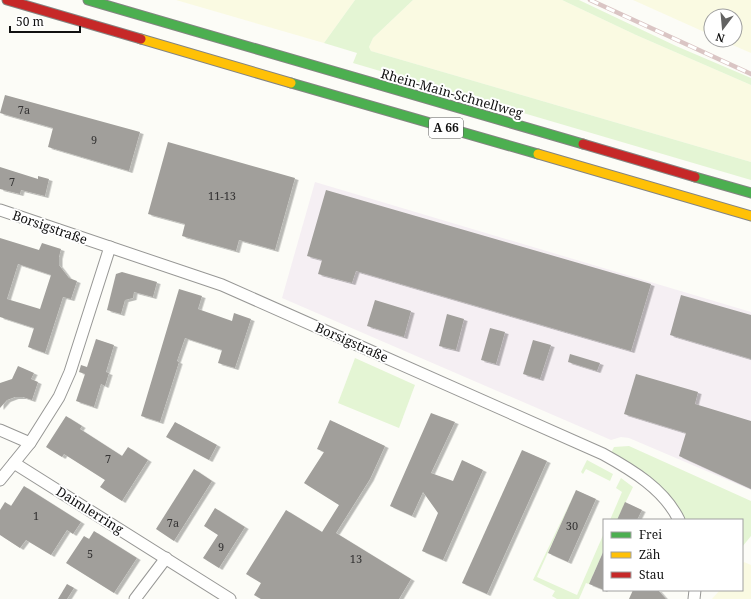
<svg xmlns="http://www.w3.org/2000/svg" width="751" height="599" font-family="'Noto Serif',serif">
<defs>
<filter id="shadow"><feDropShadow dx="3.5" dy="2" stdDeviation="0" flood-color="#0004"/></filter>
</defs>
<rect width="100%" height="100%" fill="#fcfcf7"/>
<path fill="#f5eff3" d="M 315,182 L 751,312 L 751,490 L 629,438 L 621,437 L 611,440 L 282,298 Z"/>
<g fill="#fafae2">
<path d="M 176,0 L 355,0 L 324,43 Z"/>
<path d="M 413,0 L 562,0 L 636,35 L 751,85 L 751,162 L 371,51 L 369,47 L 373,38 Z"/>
<path d="M 633,0 L 751,0 L 751,53 L 721,40 L 735,40 L 735,16 L 711,16 L 711,35 Z"/>
<path d="M 744,562 L 751,565 L 751,599 L 712,599 L 720,590 L 742,590 L 742,565 Z"/>
</g>
<g fill="#e4f5d4">
<path d="M 355,0 L 413,0 L 373,38 L 369,47 L 371,51 L 751,162 L 751,180 L 353,63 L 357,53 L 324,43 Z"/>
<path d="M 562,0 L 579,0 L 676,46 L 751,78 L 751,85 L 636,35 Z"/>
<path d="M 355,358 L 415,385 L 399,428 L 338,403 Z"/>
<path d="M 629,446 L 751,501 L 751,536 L 742,547 L 742,520 L 684,520 L 611,453 L 614,447 Z"/>
<path d="M 587,460 L 613,474 L 610,481 L 586,469 L 583,474 L 581,472 Z"/>
<path d="M 621,478 L 633,487 L 617,520 L 610,520 L 622,492 L 616,488 Z"/>
<path d="M 576,490 L 537,577 L 577,595 L 604,533 L 604,550 L 589,584 L 586,583 L 579,599 L 557,599 L 552,596 L 555,591 L 533,580 Z"/>
</g>
<g fill="#a19f9b" fill-rule="evenodd" filter="url(#shadow)">
<path d="M 5,95 L 140,132 L 129,171 L 48,147 L 53,128 L 0,113 Z"/>
<path d="M 168,142 L 295,178 L 275,250 L 239,240 L 236,251 L 182,236 L 185,224 L 148,214 Z"/>
<path d="M 0,167 L 38,179 L 38,176 L 49,179 L 45,196 L 21,190 L 20,194 L 0,189 Z"/>
<path d="M 326,190 L 651,284 L 631,351 L 356,271 L 352,283 L 318,274 L 322,260 L 307,256 Z"/>
<path d="M 0,238 L 39,250 L 42,243 L 61,249 L 59,257 L 59,265 L 69,278 L 77,281 L 71,299 L 63,297 L 45,353 L 28,347 L 34,328 L 0,317 ZM 18,264 L 51,275 L 40,309 L 7,299 Z"/>
<path d="M 122,272 L 157,282 L 153,297 L 134,292 L 133,298 L 125,300 L 121,314 L 107,310 L 116,274 Z"/>
<path d="M 179,289 L 202,296 L 198,309 L 232,321 L 234,313 L 251,319 L 235,368 L 218,363 L 222,350 L 185,338 L 177,361 L 179,362 L 160,422 L 141,416 Z"/>
<path d="M 681,295 L 751,315 L 751,359 L 670,335 Z"/>
<path d="M 375,300 L 411,311 L 404,337 L 367,326 Z"/>
<path d="M 447,314 L 464,319 L 456,350 L 439,346 Z"/>
<path d="M 490,328 L 505,332 L 496,364 L 481,360 Z"/>
<path d="M 96,339 L 114,345 L 106,372 L 109,373 L 105,386 L 101,384 L 94,407 L 76,401 L 85,374 L 79,372 L 81,365 L 87,367 Z"/>
<path d="M 533,340 L 551,345 L 540,379 L 523,374 Z"/>
<path d="M 570,354 L 600,363 L 597,371 L 568,362 Z"/>
<path d="M 18,366 L 34,373 L 31,379 L 38,382 L 32,400 L 23,397 L 15,397 L 7,400 L 0,408 L 0,383 L 12,379 Z"/>
<path d="M 636,374 L 698,392 L 695,404 L 751,421 L 751,489 L 679,456 L 686,433 L 624,414 Z"/>
<path d="M 431,413 L 455,422 L 431,473 L 453,481 L 462,460 L 483,470 L 443,560 L 422,551 L 438,513 L 423,492 L 412,516 L 390,506 Z"/>
<path d="M 66,416 L 82,426 L 80,429 L 122,456 L 128,447 L 148,460 L 122,501 L 100,487 L 105,480 L 64,454 L 62,457 L 46,447 Z"/>
<path d="M 330,420 L 385,446 L 370,479 L 336,533 L 411,579 L 399,599 L 261,599 L 254,595 L 261,583 L 246,574 L 286,510 L 322,532 L 339,505 L 304,483 L 324,452 L 317,449 Z"/>
<path d="M 175,422 L 217,445 L 209,460 L 166,437 Z"/>
<path d="M 522,450 L 547,461 L 487,594 L 462,583 Z"/>
<path d="M 194,469 L 212,481 L 174,541 L 156,529 Z"/>
<path d="M 24,486 L 81,522 L 73,534 L 67,530 L 51,555 L 26,540 L 20,548 L 0,535 L 0,510 L 5,502 L 11,506 Z"/>
<path d="M 576,490 L 596,499 L 568,562 L 548,553 Z"/>
<path d="M 625,502 L 642,510 L 637,520 L 617,520 Z"/>
<path d="M 215,508 L 245,527 L 219,568 L 203,558 L 218,535 L 204,526 Z"/>
<path d="M 94,531 L 137,558 L 114,593 L 66,563 L 84,536 L 89,539 Z"/>
<path d="M 604,550 L 604,590 L 589,584 Z"/>
<path d="M 67,584 L 74,588 L 67,599 L 58,599 Z"/>
<path d="M 633,590 L 658,590 L 666,599 L 629,599 Z"/>
</g>
<g fill="none" stroke-linecap="round" stroke-linejoin="round">
<defs>
<g id="street">
<path d="M 0,210 L 222,285 L 603,454 C 632,470 664,489 679,520"/>
<path d="M 0,430 L 30,443"/>
<path d="M 14,463 L 230,599"/>
<path d="M 0,480 L 30,443 L 59,397 L 70,372 L 110,247"/>
<path d="M 135,599 L 166,558"/>
<path d="M 694,599 L 695,590"/>
</g>
<g id="fast">
<path d="M 88,0 L 583,144"/>
<path d="M 291,83 L 538,154"/>
<path d="M 695,177 L 751,193"/>
</g>
<g id="slow">
<path d="M 141,39 L 291,83"/>
<path d="M 538,154 L 751,216"/>
</g>
<g id="jam">
<path d="M 7,0 L 141,39"/>
<path d="M 583,144 L 695,177"/>
</g>
</defs>
<use href="#street" stroke="#979795" stroke-width="13"/>
<use href="#fast" stroke="#848482" stroke-width="11"/>
<use href="#slow" stroke="#848482" stroke-width="11"/>
<use href="#jam" stroke="#848482" stroke-width="11"/>
<use href="#street" stroke="#fffffe" stroke-width="11"/>
<use href="#fast" stroke="#4caf50" stroke-width="9"/>
<use href="#slow" stroke="#ffc107" stroke-width="9"/>
<use href="#jam" stroke="#c62828" stroke-width="9"/>
<defs>
<path id="rail" d="M 590,0 L 751,74"/>
</defs>
<use href="#rail" stroke="#dac5c4" stroke-width="4.5"/>
<use href="#rail" stroke="#fff" stroke-width="3" stroke-dasharray="9" stroke-linecap="butt"/>
</g>
<g text-anchor="middle" stroke-width="4" stroke-linejoin="round" paint-order="stroke">
<g font-size="11" fill="#353434">
<text x="24" y="114">7a</text>
<text x="94" y="144">9</text>
<text x="12" y="186">7</text>
<text x="222" y="200">11-13</text>
<text x="108" y="463">7</text>
<text x="36" y="520">1</text>
<text x="173" y="527">7a</text>
<text x="572" y="530">30</text>
<text x="221" y="551">9</text>
<text x="90" y="558">5</text>
<text x="356" y="563">13</text>
</g>
<rect fill="#fff" stroke="#585858" stroke-width="1" x="429" y="118" width="34" height="20" rx="3"/>
<g font-size="12" font-weight="bold" fill="#111">
<text x="446" y="132">A 66</text>
</g>
<g font-size="13" fill="#111" stroke="#fff">
<text transform="translate(452 93) rotate(16)" y="5">Rhein-Main-Schnellweg</text>
<text transform="translate(50 227) rotate(19)" y="5">Borsigstraße</text>
<text transform="translate(352 342) rotate(24)" y="5">Borsigstraße</text>
<text transform="translate(90 510) rotate(32)" y="5">Daimlerring</text>
</g>
</g>
<rect x="603" y="519" width="140" height="72" fill="#ffffff" stroke="#a0a0a0"/>
<rect x="611" y="532" width="20" height="6" fill="#4caf50" stroke="#a0a0a0"/>
<text x="639" y="539" font-size="12" fill="#111111">Frei</text>
<rect x="611" y="552" width="20" height="6" fill="#ffc107" stroke="#a0a0a0"/>
<text x="639" y="559" font-size="12" fill="#111111">Zäh</text>
<rect x="611" y="572" width="20" height="6" fill="#c62828" stroke="#a0a0a0"/>
<text x="639" y="579" font-size="12" fill="#111111">Stau</text>
<g transform="translate(723 28) rotate(196)"><circle r="19" fill="#ffffff" stroke="#a0a0a0"/>
<path d="M0-3L7 15L0 10L-7 15Z" fill="#636362"/>
<text y="-6" font-size="11" font-weight="bold" text-anchor="middle" fill="#111111">N</text>
</g>
<path d="M10 26v6h70v-6" fill="none" stroke="#111111" stroke-width="2"/>
<text x="16" y="26" font-size="12" fill="#111111" stroke="#ffffff" stroke-width="3" paint-order="stroke">50 m</text>
</svg>
